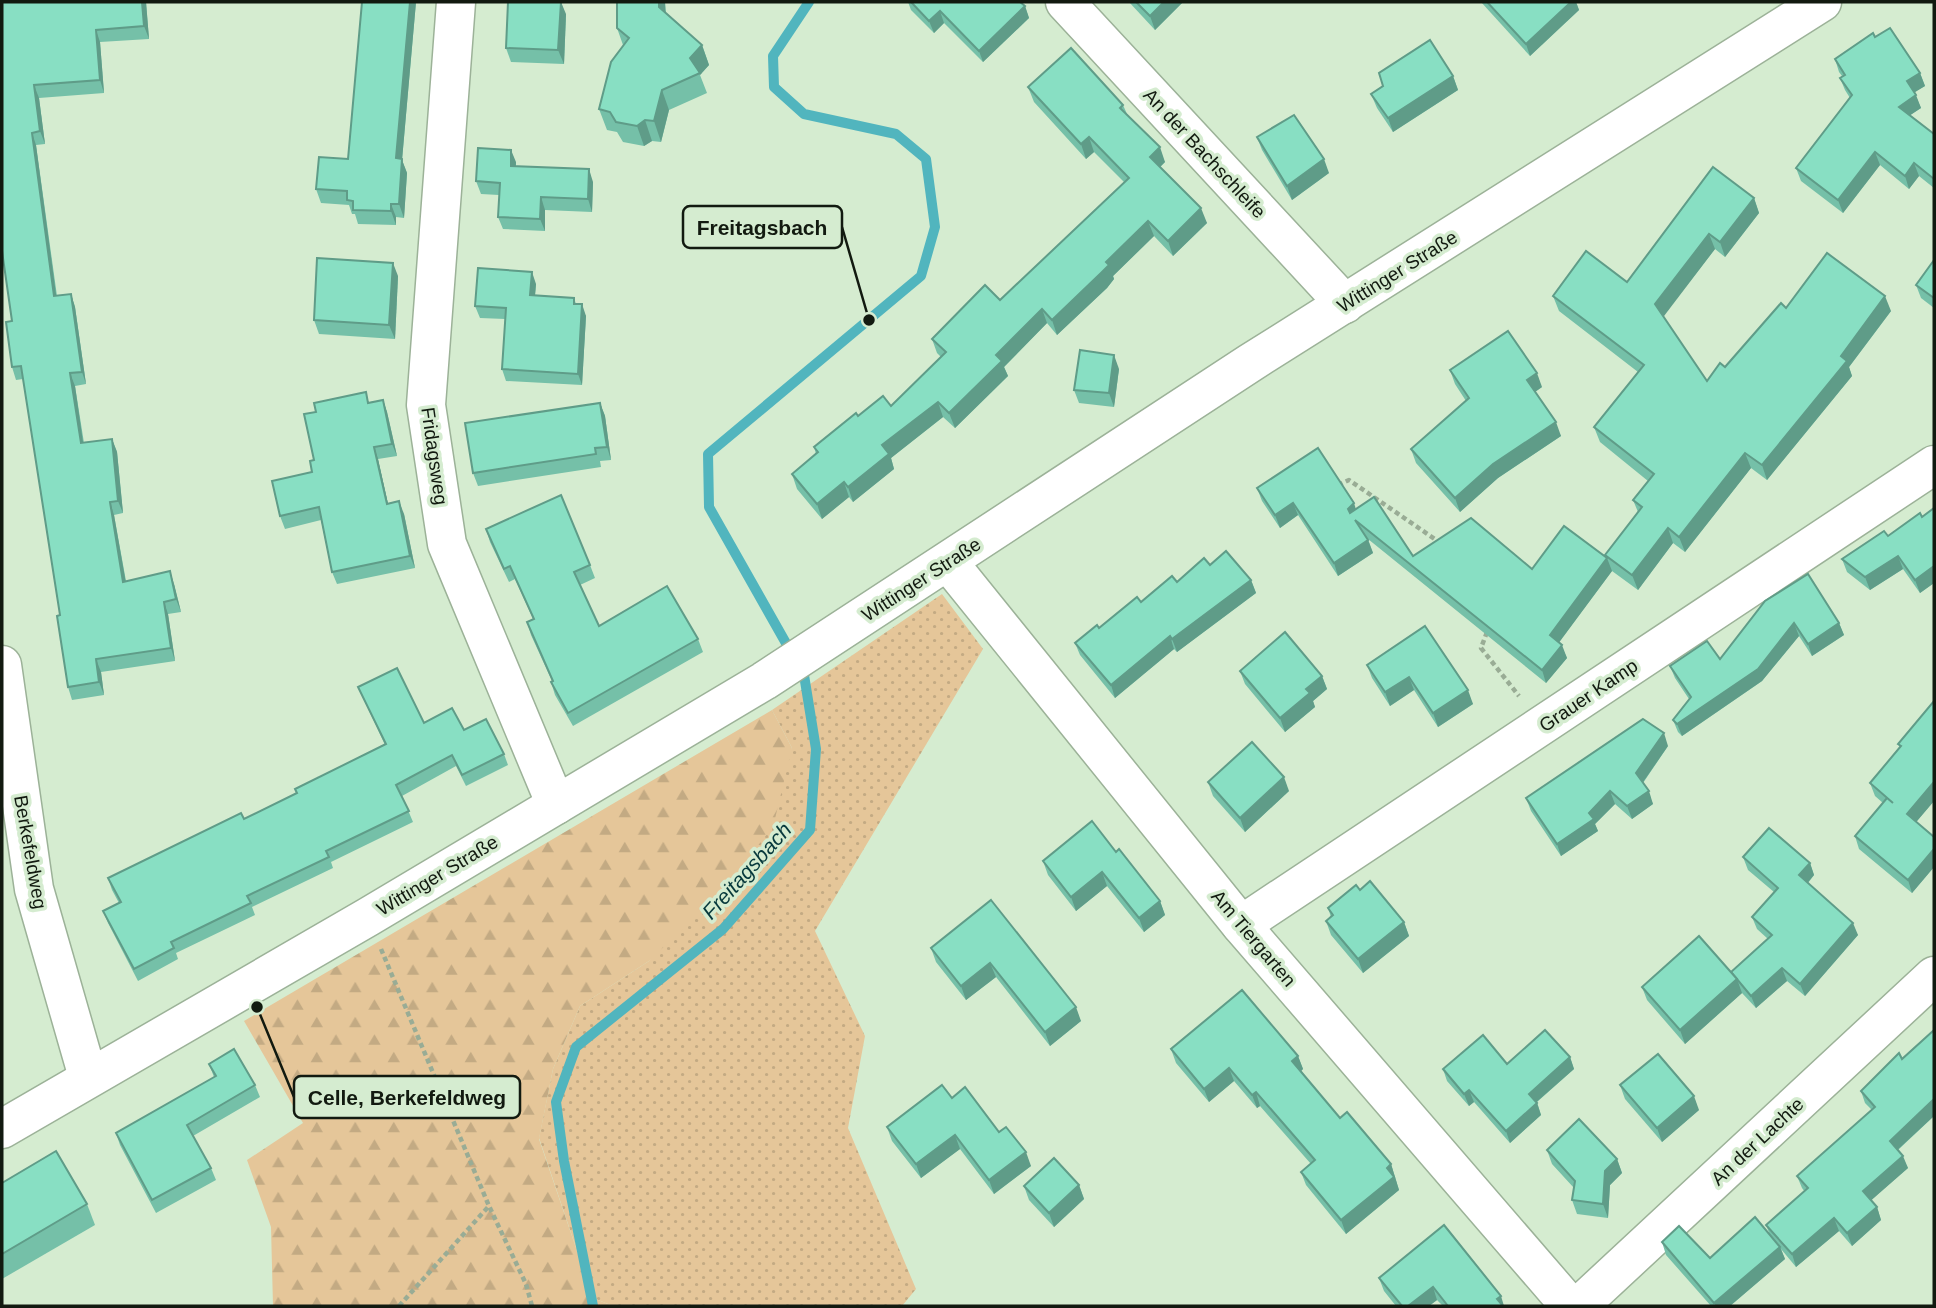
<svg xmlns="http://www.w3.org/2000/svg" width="1936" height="1308" font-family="Arial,sans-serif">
<defs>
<pattern id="grass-dots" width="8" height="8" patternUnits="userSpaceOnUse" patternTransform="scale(1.75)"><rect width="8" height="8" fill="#e5c699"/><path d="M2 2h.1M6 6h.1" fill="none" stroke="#c3aa83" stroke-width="1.8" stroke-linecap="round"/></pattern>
<pattern id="forest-firs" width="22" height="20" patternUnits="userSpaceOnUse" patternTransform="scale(1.75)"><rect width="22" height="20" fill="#e5c699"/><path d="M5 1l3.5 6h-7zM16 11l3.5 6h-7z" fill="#c3aa83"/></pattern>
</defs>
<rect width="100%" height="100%" fill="#d5ecd0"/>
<path fill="url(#grass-dots)" d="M 942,594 L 983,649 L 815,931 L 865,1036 L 848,1128 L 916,1289 L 902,1306 L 613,1306 L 593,1298 L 539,1138 L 553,1069 L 580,1006 L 649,961 L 792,748 L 772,710 Z"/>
<path fill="url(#forest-firs)" d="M 772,710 L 792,748 L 773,827 L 717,896 L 649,961 L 580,1006 L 553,1069 L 539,1139 L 593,1298 L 613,1306 L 273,1306 L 271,1227 L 247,1160 L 303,1123 L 244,1021 Z"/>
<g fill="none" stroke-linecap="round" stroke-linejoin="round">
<path stroke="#51b5be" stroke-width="10" d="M 593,1306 L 564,1161 L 556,1102 L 576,1047 L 723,929 L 810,830 L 816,749 L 804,675 L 709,507 L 708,454 L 921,276 L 935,227 L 926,159 L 896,134 L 804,114 L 774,87 L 773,56 L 809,2"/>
<defs>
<g id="street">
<path d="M 456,2 L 426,405 L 447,544 L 556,805"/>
<path d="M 1065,2 L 1345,304"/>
<path d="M 948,562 L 1241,925 L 1570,1306"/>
<path d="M 2,665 L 34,889 L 88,1077"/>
<path d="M 1241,925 L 1934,465"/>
<path d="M 1579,1306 L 1934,976"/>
</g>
<path id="secondary" d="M 2,1129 L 368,917 L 764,681 L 1250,363 L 1822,2"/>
</defs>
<use href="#street" stroke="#9cb298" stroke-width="41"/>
<use href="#secondary" stroke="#9cb298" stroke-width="41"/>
<g stroke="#99ac95" stroke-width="4.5" stroke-dasharray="5 3.5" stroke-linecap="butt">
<path d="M 1338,485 L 1349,480 L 1442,544"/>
<path d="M 1487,632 L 1481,648 L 1519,696"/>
<path d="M 381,949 L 489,1206 L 526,1284 L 532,1306"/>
<path d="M 399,1306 L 489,1206"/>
</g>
<use href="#street" stroke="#fff" stroke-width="38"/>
<use href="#secondary" stroke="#fff" stroke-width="38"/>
</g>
<g fill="#75c0a8">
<path d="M 2,2 L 146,2 L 149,39 L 100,42 L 104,93 L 39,98 L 45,144 L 36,145 L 57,296 L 71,294 L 75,307 L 86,384 L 75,386 L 84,443 L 112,439 L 117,452 L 123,513 L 114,515 L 126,581 L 174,584 L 181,612 L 168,614 L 175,661 L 101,672 L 104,695 L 72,700 L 68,687 L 60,615 L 23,379 L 16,380 L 12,367 L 12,321 Z"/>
<path d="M 416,2 L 402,160 L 407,173 L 404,218 L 396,217 L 396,225 L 358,224 L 355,214 L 352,214 L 349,205 L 321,203 L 316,189 L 348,159 Z"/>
<path d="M 617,2 L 665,2 L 666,13 L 702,45 L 709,65 L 700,75 L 707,93 L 669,110 L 661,142 L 652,141 L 644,146 L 623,142 L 617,132 L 607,130 L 599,109 L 623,45 L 617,28 Z"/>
<path d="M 908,2 L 1020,2 L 1025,6 L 1029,18 L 983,62 L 944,23 L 934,33 L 911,10 Z"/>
<path d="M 1129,2 L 1181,2 L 1182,3 L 1155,30 Z"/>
<path d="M 1481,2 L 1576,2 L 1579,10 L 1530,56 Z"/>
<path d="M 566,14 L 564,64 L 511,62 L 506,48 Z"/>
<path d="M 1875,37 L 1920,73 L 1925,86 L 1914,92 L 1921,108 L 1910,115 L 1934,134 L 1934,188 L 1919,176 L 1909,189 L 1880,165 L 1843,213 L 1801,181 L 1796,168 L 1850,98 L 1845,90 L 1840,78 L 1842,76 L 1839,72 L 1835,59 Z"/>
<path d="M 1453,76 L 1458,90 L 1393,132 L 1377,108 L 1371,94 Z"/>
<path d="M 1028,87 L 1123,105 L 1127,114 L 1165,162 L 1160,167 L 1207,223 L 1173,256 L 1154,236 L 1113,276 L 1114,279 L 1107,288 L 1057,335 L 1047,323 L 1004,367 L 1008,376 L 955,428 L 943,417 L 891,458 L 894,469 L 853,502 L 849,497 L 822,519 L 797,489 L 792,474 L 816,454 L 814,447 L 858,416 L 891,406 L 941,357 L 937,353 L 932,339 L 1000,300 L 1124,182 L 1094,152 L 1086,159 L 1034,102 Z"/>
<path d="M 1257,137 L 1329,173 L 1292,200 L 1262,150 Z"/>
<path d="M 516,162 L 516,166 L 593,182 L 592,212 L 545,210 L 545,231 L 503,229 L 498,217 L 499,195 L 481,194 L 476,181 Z"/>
<path d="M 1754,198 L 1759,213 L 1725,257 L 1715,249 L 1663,316 L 1707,381 L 1725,367 L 1786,308 L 1891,311 L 1849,367 L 1852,376 L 1767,480 L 1751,468 L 1685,552 L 1673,543 L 1638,590 L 1612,571 L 1559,642 L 1567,658 L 1546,683 L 1368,539 L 1373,553 L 1338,576 L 1298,515 L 1280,528 L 1262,501 L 1257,488 L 1356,509 L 1413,556 L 1532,569 L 1606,558 L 1605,555 L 1638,512 L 1633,500 L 1648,481 L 1600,442 L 1594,427 L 1638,372 L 1559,311 L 1553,296 L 1627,282 Z"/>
<path d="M 1934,260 L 1934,308 L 1921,298 L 1916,285 Z"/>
<path d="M 398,276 L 395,339 L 319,334 L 314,320 Z"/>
<path d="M 536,284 L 535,295 L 574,298 L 576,304 L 586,316 L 582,385 L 506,381 L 502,369 L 505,319 L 480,318 L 475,306 Z"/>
<path d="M 1119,369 L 1114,407 L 1079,403 L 1074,390 Z"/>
<path d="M 1450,370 L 1542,387 L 1535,392 L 1561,436 L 1498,478 L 1460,512 L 1416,463 L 1411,449 L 1466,401 L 1455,384 Z"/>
<path d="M 383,400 L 387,412 L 397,456 L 378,459 L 388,504 L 404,514 L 415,568 L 337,584 L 332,572 L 321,520 L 285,529 L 280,516 L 312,472 L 314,460 L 370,402 Z"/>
<path d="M 600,403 L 605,416 L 611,460 L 600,461 L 601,467 L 478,486 L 473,473 Z"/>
<path d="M 1934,508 L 1934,583 L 1920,593 L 1903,569 L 1870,590 L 1847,572 L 1842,559 L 1888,536 L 1922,517 Z"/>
<path d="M 486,529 L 590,565 L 595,578 L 580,585 L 599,626 L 698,639 L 703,652 L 573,726 L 555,695 L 551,682 L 552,681 L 531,635 L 527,622 L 533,619 L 515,579 L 509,582 L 490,542 Z"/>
<path d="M 1210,565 L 1251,580 L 1256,593 L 1177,652 L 1174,649 L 1115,698 L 1080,655 L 1075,643 L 1141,602 Z"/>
<path d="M 1765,601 L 1839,623 L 1844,635 L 1812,656 L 1799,636 L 1762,681 L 1682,736 L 1678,732 L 1673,720 L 1689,699 L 1675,678 L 1670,666 L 1720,659 Z"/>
<path d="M 1425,626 L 1473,704 L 1438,727 L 1414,690 L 1390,706 L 1372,678 L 1367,665 Z"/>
<path d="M 1240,671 L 1322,676 L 1327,689 L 1313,701 L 1315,707 L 1285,732 L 1245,684 Z"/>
<path d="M 358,687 L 424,723 L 464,730 L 504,754 L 508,765 L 466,786 L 456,766 L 402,796 L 413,822 L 331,862 L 333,868 L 252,907 L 255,915 L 176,953 L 178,959 L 138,981 L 108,923 L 103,911 L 119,903 L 112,890 L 108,878 L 244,819 L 297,793 L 385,745 L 363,698 Z"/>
<path d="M 1934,701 L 1934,801 L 1916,822 L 1934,837 L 1934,867 L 1912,893 L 1859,849 L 1855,836 L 1883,803 L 1875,796 L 1870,783 L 1900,748 L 1898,744 Z"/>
<path d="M 1668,746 L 1643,783 L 1653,804 L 1632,819 L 1615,804 L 1595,824 L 1598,831 L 1561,856 L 1531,811 L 1526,798 Z"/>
<path d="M 1208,782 L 1289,791 L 1245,832 L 1213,796 Z"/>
<path d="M 1116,852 L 1160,901 L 1165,915 L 1144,932 L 1107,886 L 1076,911 L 1048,875 L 1043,861 Z"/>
<path d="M 1743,857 L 1810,863 L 1814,875 L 1808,883 L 1858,935 L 1805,996 L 1787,981 L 1756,1008 L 1742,993 L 1685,1044 L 1647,1000 L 1642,987 L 1731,972 L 1768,939 L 1757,929 L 1752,917 L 1774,892 L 1748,870 Z"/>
<path d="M 1360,890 L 1404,922 L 1409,936 L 1363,973 L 1331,935 L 1326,921 L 1331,917 L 1328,908 Z"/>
<path d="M 991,900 L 1081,1021 L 1050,1046 L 996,977 L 966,1000 L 936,962 L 931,948 Z"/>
<path d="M 1934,1030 L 1934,1116 L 1898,1150 L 1908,1168 L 1871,1200 L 1877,1207 L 1881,1220 L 1852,1246 L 1839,1231 L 1796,1267 L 1781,1249 L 1785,1259 L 1730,1306 L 1711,1306 L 1666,1255 L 1662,1242 L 1710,1258 L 1770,1235 L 1766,1225 L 1805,1192 L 1802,1188 L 1797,1176 L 1872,1110 L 1865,1103 L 1861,1091 L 1902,1059 Z"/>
<path d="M 1171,1049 L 1298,1056 L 1303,1069 L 1301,1071 L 1340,1118 L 1391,1164 L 1399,1190 L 1346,1234 L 1306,1185 L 1301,1172 L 1311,1164 L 1260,1106 L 1257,1108 L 1234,1081 L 1209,1102 L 1176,1063 Z"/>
<path d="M 1570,1057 L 1574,1069 L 1537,1102 L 1541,1115 L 1510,1143 L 1474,1102 L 1469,1106 L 1447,1081 L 1443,1069 L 1507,1064 Z"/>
<path d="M 209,1064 L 255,1085 L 260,1097 L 193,1136 L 211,1168 L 216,1180 L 156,1213 L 120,1145 L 116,1133 L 214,1077 Z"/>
<path d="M 1620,1085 L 1699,1110 L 1662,1142 L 1625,1099 Z"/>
<path d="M 952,1098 L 999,1132 L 1031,1166 L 994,1194 L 960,1149 L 921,1178 L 892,1141 L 887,1127 Z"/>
<path d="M 1547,1150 L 1617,1159 L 1622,1173 L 1610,1185 L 1608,1218 L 1577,1214 L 1572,1200 L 1574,1188 L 1552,1164 Z"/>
<path d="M 2,1183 L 87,1204 L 95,1225 L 2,1279 Z"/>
<path d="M 1079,1185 L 1084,1199 L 1054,1227 L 1029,1200 L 1024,1186 Z"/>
<path d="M 1444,1225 L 1504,1306 L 1443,1306 L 1437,1300 L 1429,1306 L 1396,1306 L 1384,1291 L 1379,1278 Z"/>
</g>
<g fill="#5f9c88">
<path d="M 142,2 L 146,2 L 149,39 L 144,26 Z"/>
<path d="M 410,2 L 416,2 L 402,160 L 407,173 L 404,218 L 399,204 L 396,158 Z"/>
<path d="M 561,2 L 566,14 L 564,64 L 558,50 Z"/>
<path d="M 659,2 L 665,2 L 666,28 L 659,7 Z"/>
<path d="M 1164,2 L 1181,2 L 1182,3 L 1155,30 L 1150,16 Z"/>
<path d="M 1571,2 L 1576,2 L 1579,10 L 1530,56 L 1526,44 Z"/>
<path d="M 1025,6 L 1029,18 L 983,62 L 979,51 Z"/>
<path d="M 940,11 L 944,23 L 934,33 L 929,21 Z"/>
<path d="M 96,30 L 100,42 L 104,93 L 100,80 Z"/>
<path d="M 702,45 L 709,65 L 700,75 L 690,58 Z"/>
<path d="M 1920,73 L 1925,86 L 1912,94 L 1907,81 Z"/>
<path d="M 1453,76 L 1458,90 L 1393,132 L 1388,118 Z"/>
<path d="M 34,85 L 39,98 L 45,144 L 40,131 Z"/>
<path d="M 662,90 L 669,110 L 661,142 L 654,121 Z"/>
<path d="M 1916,95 L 1921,108 L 1903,120 L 1899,107 Z"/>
<path d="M 645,120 L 652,141 L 644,146 L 637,126 Z"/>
<path d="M 32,133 L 36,145 L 58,309 L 54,296 Z"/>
<path d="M 1089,137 L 1094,152 L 1086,159 L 1081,144 Z"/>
<path d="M 1160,147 L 1165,162 L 1155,172 L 1150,157 Z"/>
<path d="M 511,150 L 516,162 L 515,178 L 511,166 Z"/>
<path d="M 1875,152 L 1880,165 L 1843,213 L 1838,200 Z"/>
<path d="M 1324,159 L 1329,173 L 1292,200 L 1287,186 Z"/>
<path d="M 1914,163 L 1919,176 L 1909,189 L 1905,176 Z"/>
<path d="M 589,169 L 593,182 L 592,212 L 588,199 Z"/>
<path d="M 541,197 L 545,210 L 545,231 L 540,219 Z"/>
<path d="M 1754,198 L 1759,213 L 1725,257 L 1720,242 Z"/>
<path d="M 391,204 L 396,217 L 396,225 L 391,211 Z"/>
<path d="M 1201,208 L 1207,223 L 1173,256 L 1168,241 Z"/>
<path d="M 1148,221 L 1154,236 L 1113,276 L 1114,279 L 1107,288 L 1057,335 L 1052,320 L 1106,262 Z"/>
<path d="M 1709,234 L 1715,249 L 1661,320 L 1655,304 Z"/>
<path d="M 393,263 L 398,276 L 395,339 L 389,325 Z"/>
<path d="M 532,272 L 536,284 L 534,307 L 530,295 Z"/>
<path d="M 71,294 L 75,307 L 86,384 L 82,372 Z"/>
<path d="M 1885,296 L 1891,311 L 1849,367 L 1852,376 L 1767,480 L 1762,465 Z"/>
<path d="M 582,304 L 586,316 L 582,385 L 578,374 Z"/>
<path d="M 1042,309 L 1047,323 L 1004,367 L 1008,376 L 955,428 L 949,413 L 996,355 Z"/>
<path d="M 1114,355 L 1119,369 L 1114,407 L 1109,393 Z"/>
<path d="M 70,373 L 75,386 L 85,456 L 81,443 Z"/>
<path d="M 1537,373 L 1542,387 L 1532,394 L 1527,380 Z"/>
<path d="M 383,400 L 387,412 L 397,456 L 392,444 Z"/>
<path d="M 938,402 L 943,417 L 891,458 L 894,469 L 853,502 L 848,487 L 882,445 Z"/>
<path d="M 600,403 L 605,416 L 611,460 L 607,447 Z"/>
<path d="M 1556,422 L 1561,436 L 1498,478 L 1460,512 L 1455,498 L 1493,464 Z"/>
<path d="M 112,439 L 117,452 L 123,513 L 118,501 Z"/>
<path d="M 374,447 L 378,459 L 391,517 L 387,504 Z"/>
<path d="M 1745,453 L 1751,468 L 1685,552 L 1679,537 Z"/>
<path d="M 844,482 L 849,497 L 822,519 L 817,504 Z"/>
<path d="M 399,501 L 404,514 L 415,568 L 410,556 Z"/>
<path d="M 110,502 L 114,515 L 128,595 L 123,582 Z"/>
<path d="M 1293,503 L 1298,515 L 1280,528 L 1275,515 Z"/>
<path d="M 1354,503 L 1358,516 L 1352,522 L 1348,509 Z"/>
<path d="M 1668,528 L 1673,543 L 1638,590 L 1632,575 Z"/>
<path d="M 1368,540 L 1373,553 L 1338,576 L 1334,563 Z"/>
<path d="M 1898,556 L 1903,569 L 1870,590 L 1865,577 Z"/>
<path d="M 1607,558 L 1612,571 L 1555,648 L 1550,635 Z"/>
<path d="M 1934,566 L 1934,583 L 1920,593 L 1915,580 Z"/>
<path d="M 170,571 L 174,584 L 181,612 L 176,599 Z"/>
<path d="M 1251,580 L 1256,593 L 1177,652 L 1172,639 Z"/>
<path d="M 164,602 L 168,614 L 175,661 L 171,648 Z"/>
<path d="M 1794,623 L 1799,636 L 1762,681 L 1682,736 L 1677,724 Z"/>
<path d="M 1839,623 L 1844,635 L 1812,656 L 1808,644 Z"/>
<path d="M 1170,636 L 1174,649 L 1115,698 L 1111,685 Z"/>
<path d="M 1562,645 L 1567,658 L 1546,683 L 1542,670 Z"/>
<path d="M 96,659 L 101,672 L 104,695 L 99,682 Z"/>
<path d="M 1322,676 L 1327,689 L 1313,701 L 1315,707 L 1285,732 L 1280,718 L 1306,689 Z"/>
<path d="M 1409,677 L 1414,690 L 1390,706 L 1385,692 Z"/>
<path d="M 1468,690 L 1473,704 L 1438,727 L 1433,713 Z"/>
<path d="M 1664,733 L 1668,746 L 1641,785 L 1636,773 Z"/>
<path d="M 1284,777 L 1289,791 L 1245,832 L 1240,818 Z"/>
<path d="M 1934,782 L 1934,801 L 1912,827 L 1907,814 Z"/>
<path d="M 1610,791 L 1615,804 L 1595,824 L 1598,831 L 1561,856 L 1557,844 Z"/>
<path d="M 1649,791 L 1653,804 L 1632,819 L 1627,806 Z"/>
<path d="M 1934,849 L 1934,867 L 1912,893 L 1908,880 Z"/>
<path d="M 1810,863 L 1814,875 L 1804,887 L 1799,875 Z"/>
<path d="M 1102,872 L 1107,886 L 1076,911 L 1071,897 Z"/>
<path d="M 1160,901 L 1165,915 L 1144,932 L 1139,918 Z"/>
<path d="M 1404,922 L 1409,936 L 1363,973 L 1358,959 Z"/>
<path d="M 1853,923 L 1858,935 L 1805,996 L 1800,984 Z"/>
<path d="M 990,963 L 996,977 L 966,1000 L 961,986 Z"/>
<path d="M 1782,968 L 1787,981 L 1756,1008 L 1751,996 Z"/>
<path d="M 1737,979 L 1742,993 L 1685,1044 L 1680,1030 Z"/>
<path d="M 1076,1007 L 1081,1021 L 1050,1046 L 1045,1032 Z"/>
<path d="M 1298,1056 L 1303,1069 L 1297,1075 L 1292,1061 Z"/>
<path d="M 1570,1057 L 1574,1069 L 1533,1105 L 1529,1094 Z"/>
<path d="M 1229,1068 L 1234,1081 L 1209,1102 L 1204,1089 Z"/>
<path d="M 1469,1090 L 1474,1102 L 1469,1106 L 1464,1094 Z"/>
<path d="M 1256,1092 L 1260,1106 L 1257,1108 L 1252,1095 Z"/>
<path d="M 1694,1096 L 1699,1110 L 1662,1142 L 1657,1128 Z"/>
<path d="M 1934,1099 L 1934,1116 L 1894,1153 L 1890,1141 Z"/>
<path d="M 1537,1103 L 1541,1115 L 1510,1143 L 1506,1131 Z"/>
<path d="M 955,1135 L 960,1149 L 921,1178 L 916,1164 Z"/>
<path d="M 1026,1152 L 1031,1166 L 994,1194 L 989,1180 Z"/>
<path d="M 1903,1156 L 1908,1168 L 1867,1204 L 1863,1191 Z"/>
<path d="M 1617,1159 L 1622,1173 L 1610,1185 L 1608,1218 L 1603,1204 L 1605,1171 Z"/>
<path d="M 1391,1164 L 1399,1190 L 1346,1234 L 1341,1220 L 1387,1168 Z"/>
<path d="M 1079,1185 L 1084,1199 L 1054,1227 L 1049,1213 Z"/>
<path d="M 1877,1207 L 1881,1220 L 1852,1246 L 1847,1233 Z"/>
<path d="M 1834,1218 L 1839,1231 L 1796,1267 L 1792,1254 Z"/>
<path d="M 1780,1247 L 1785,1259 L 1730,1306 L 1716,1306 L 1714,1303 Z"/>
<path d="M 1433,1287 L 1437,1300 L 1429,1306 L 1408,1306 Z"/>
<path d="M 1501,1296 L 1504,1306 L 1500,1306 L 1497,1299 Z"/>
</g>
<g fill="#88dfc3" stroke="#5f9c88" stroke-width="2">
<path d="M 2,2 L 142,2 L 144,26 L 96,30 L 100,80 L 34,85 L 40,131 L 32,133 L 54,296 L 71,294 L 82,372 L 70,373 L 81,443 L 112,439 L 118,501 L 110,502 L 123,582 L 170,571 L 176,599 L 164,602 L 171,648 L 96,659 L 99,682 L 68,687 L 57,616 L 60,615 L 21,366 L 12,367 L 6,322 L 12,321 L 2,251 Z"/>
<path d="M 362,2 L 410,2 L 396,158 L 402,159 L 399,204 L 391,204 L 391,211 L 353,210 L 353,201 L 347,200 L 347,191 L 316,189 L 319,157 L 348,159 Z"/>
<path d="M 508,2 L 561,2 L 558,50 L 506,48 Z"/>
<path d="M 617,2 L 659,2 L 659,7 L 702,45 L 690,58 L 700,73 L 662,90 L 654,121 L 645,120 L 637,126 L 616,122 L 610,112 L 599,109 L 611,62 L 629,38 L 617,28 Z"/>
<path d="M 911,2 L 1020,2 L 1025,6 L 979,51 L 940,11 L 929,21 Z"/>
<path d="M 1136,2 L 1164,2 L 1150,16 Z"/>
<path d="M 1487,2 L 1571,2 L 1526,44 Z"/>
<path d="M 1890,28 L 1920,73 L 1907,81 L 1916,95 L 1899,107 L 1934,134 L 1934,179 L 1914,163 L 1905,176 L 1875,152 L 1838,200 L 1796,168 L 1852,95 L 1840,78 L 1845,75 L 1835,59 L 1873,33 L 1875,37 Z"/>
<path d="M 1430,40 L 1453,76 L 1388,118 L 1371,94 L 1383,86 L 1379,73 Z"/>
<path d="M 1071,48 L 1123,105 L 1120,108 L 1160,147 L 1150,157 L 1201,208 L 1168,241 L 1148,221 L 1106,262 L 1109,265 L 1101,273 L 1052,320 L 1042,309 L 996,355 L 1002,361 L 949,413 L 938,402 L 882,445 L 889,454 L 848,487 L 844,482 L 817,504 L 792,474 L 818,452 L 814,447 L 856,413 L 858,416 L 883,396 L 891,406 L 946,352 L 932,339 L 985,285 L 1000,300 L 1129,178 L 1089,137 L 1081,144 L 1028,87 Z"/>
<path d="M 1294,115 L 1324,159 L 1287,186 L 1257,137 Z"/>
<path d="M 478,148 L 511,150 L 511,166 L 589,169 L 588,199 L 541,197 L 540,219 L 498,217 L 500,183 L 476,181 Z"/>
<path d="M 1713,167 L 1754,198 L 1720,242 L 1709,234 L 1655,304 L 1707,381 L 1720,363 L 1725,367 L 1781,303 L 1786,308 L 1827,253 L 1885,296 L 1841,356 L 1847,361 L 1762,465 L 1745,453 L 1679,537 L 1668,528 L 1632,575 L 1605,555 L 1642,507 L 1633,500 L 1654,474 L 1594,427 L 1644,365 L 1553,296 L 1586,251 L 1627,282 Z"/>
<path d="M 317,258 L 393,263 L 389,325 L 314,320 Z"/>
<path d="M 1934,260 L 1934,298 L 1916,285 Z"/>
<path d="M 478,268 L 532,272 L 530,295 L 574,298 L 574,304 L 582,304 L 578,374 L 502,369 L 506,308 L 475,306 Z"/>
<path d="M 1508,331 L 1537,373 L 1527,380 L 1556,422 L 1493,464 L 1455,498 L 1411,449 L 1469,398 L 1450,370 Z"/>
<path d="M 1080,350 L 1114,355 L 1109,393 L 1074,390 Z"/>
<path d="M 366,392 L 368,403 L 383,400 L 392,444 L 374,447 L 387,504 L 399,501 L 410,556 L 332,572 L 319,507 L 280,516 L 272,481 L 312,472 L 310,461 L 314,460 L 304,414 L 316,412 L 314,403 Z"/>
<path d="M 600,403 L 607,447 L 595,448 L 596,454 L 473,473 L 465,423 Z"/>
<path d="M 1318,448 L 1354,503 L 1348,509 L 1350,513 L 1374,497 L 1413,556 L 1471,518 L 1532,569 L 1564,526 L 1607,558 L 1550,635 L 1562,645 L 1542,670 L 1355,520 L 1368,540 L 1334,563 L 1293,503 L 1275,515 L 1257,488 Z"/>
<path d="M 561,495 L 590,565 L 574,572 L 599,626 L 667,586 L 698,639 L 568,713 L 551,682 L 553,681 L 527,622 L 534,619 L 510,566 L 504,569 L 486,529 Z"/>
<path d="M 1934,508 L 1934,566 L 1915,580 L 1898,556 L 1865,577 L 1842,559 L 1884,531 L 1888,536 L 1920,513 L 1922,517 Z"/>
<path d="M 1226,551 L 1251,580 L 1172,639 L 1170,636 L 1111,685 L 1075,643 L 1097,625 L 1099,628 L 1137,597 L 1141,602 L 1172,576 L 1177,582 L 1204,558 L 1210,565 Z"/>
<path d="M 1808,574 L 1839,623 L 1808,644 L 1794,623 L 1758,669 L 1677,724 L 1673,720 L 1691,697 L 1670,666 L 1707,641 L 1720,659 L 1765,601 Z"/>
<path d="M 1425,626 L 1468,690 L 1433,713 L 1409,677 L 1385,692 L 1367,665 Z"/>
<path d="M 1285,632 L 1322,676 L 1306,689 L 1310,693 L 1280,718 L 1240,671 Z"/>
<path d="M 397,668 L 424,723 L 452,708 L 464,730 L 486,719 L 504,754 L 462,775 L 452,755 L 396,785 L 409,811 L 326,851 L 329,857 L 247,896 L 251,903 L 171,942 L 174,948 L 134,969 L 103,911 L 121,902 L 108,878 L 241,813 L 244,819 L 297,793 L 295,789 L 386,744 L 358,687 Z"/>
<path d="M 1934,701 L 1934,782 L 1907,814 L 1934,837 L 1934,849 L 1908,880 L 1855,836 L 1887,798 L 1893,803 L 1870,783 L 1901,746 L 1898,744 Z"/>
<path d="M 1643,719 L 1664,733 L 1636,773 L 1649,791 L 1627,806 L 1610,791 L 1589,813 L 1594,819 L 1557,844 L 1526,798 Z"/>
<path d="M 1252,742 L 1284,777 L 1240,818 L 1208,782 Z"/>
<path d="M 1092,821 L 1116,852 L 1119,849 L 1160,901 L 1139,918 L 1102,872 L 1071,897 L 1043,861 Z"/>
<path d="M 1769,828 L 1810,863 L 1799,875 L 1853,923 L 1800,984 L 1782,968 L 1751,996 L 1731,972 L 1772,935 L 1752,917 L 1778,888 L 1743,857 Z"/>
<path d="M 1370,881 L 1404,922 L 1358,959 L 1326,921 L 1333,915 L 1328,908 L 1356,885 L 1360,890 Z"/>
<path d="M 991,900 L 1076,1007 L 1045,1032 L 990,963 L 961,986 L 931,948 Z"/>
<path d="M 1699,936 L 1737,979 L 1680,1030 L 1642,987 Z"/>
<path d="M 1242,990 L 1298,1056 L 1292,1061 L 1340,1118 L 1347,1112 L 1391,1164 L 1387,1168 L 1394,1177 L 1341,1220 L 1301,1172 L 1315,1160 L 1256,1092 L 1252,1095 L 1229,1068 L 1204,1089 L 1171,1049 Z"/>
<path d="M 1545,1030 L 1570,1057 L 1529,1094 L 1537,1103 L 1506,1131 L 1469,1090 L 1464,1094 L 1443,1069 L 1483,1035 L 1507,1064 Z"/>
<path d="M 1934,1030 L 1934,1099 L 1890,1141 L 1903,1156 L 1863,1191 L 1877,1207 L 1847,1233 L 1834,1218 L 1792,1254 L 1766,1225 L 1808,1188 L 1797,1176 L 1875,1107 L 1861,1091 L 1899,1053 L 1902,1059 Z"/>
<path d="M 234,1049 L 255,1085 L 187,1125 L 211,1168 L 152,1200 L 116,1133 L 216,1076 L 209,1064 Z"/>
<path d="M 1658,1054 L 1694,1096 L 1657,1128 L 1620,1085 Z"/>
<path d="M 942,1085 L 952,1098 L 965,1087 L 999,1132 L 1006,1127 L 1026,1152 L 989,1180 L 955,1135 L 916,1164 L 887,1127 Z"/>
<path d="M 1579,1119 L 1617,1159 L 1605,1171 L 1603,1204 L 1572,1200 L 1575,1181 L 1547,1150 Z"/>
<path d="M 56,1151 L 87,1204 L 2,1254 L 2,1183 Z"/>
<path d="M 1054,1158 L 1079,1185 L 1049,1213 L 1024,1186 Z"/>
<path d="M 1755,1217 L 1780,1247 L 1714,1303 L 1662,1242 L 1679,1226 L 1710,1258 Z"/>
<path d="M 1444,1225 L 1501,1296 L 1497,1299 L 1503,1306 L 1448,1306 L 1433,1287 L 1408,1306 L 1402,1306 L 1379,1278 Z"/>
</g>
<g text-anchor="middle" stroke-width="7" stroke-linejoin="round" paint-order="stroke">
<g font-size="19" fill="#121a10" stroke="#d5ecd0">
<text transform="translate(1205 153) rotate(47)" y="7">An der Bachschleife</text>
<text transform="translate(1397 271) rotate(-32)" y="7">Wittinger Straße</text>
<text transform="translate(435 456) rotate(82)" y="7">Fridagsweg</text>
<text transform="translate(921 579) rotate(-33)" y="7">Wittinger Straße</text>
<text transform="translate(1588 695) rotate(-34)" y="7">Grauer Kamp</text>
<text transform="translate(31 852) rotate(80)" y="7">Berkefeldweg</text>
<text transform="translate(437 875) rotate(-31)" y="7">Wittinger Straße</text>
<text transform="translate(1254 938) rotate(50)" y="7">Am Tiergarten</text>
<text transform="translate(1757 1141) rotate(-43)" y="7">An der Lachte</text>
</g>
<g font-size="21" font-style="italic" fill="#06383b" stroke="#d5ecd0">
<text transform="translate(747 871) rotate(-48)" y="7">Freitagsbach</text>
</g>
</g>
<path fill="none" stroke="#121a10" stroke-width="2.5" d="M869 320L842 227M257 1007L294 1097"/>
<g fill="#121a10" stroke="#d5ecd0" stroke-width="2.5">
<circle cx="869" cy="320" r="7"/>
<circle cx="257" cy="1007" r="7"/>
</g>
<g fill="#d5ecd0" stroke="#121a10" stroke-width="2.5">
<rect x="683" y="206" width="159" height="42" rx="7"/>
<rect x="294" y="1076" width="226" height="42" rx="7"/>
</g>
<g font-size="21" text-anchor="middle" font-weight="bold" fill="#121a10">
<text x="762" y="235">Freitagsbach</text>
<text x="407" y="1105">Celle, Berkefeldweg</text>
</g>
<rect width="1936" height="1308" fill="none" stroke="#121a10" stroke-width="7"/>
</svg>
